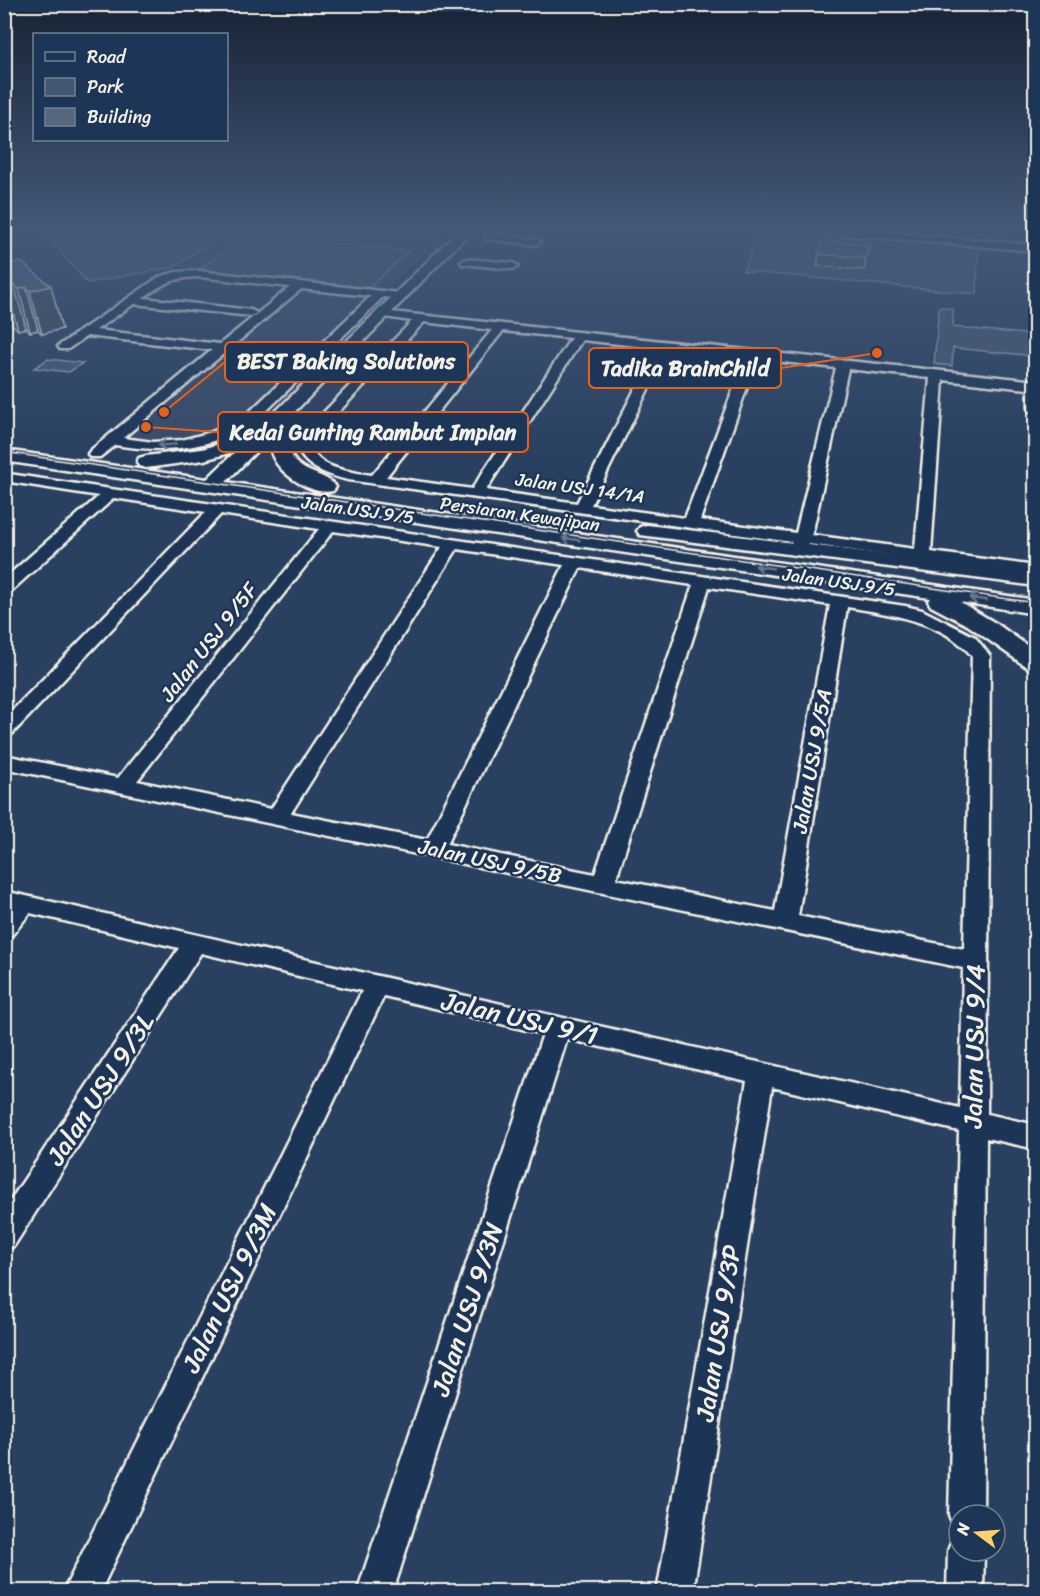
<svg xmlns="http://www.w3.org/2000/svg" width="1040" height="1596" font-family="Sriracha,sans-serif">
<rect width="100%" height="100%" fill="#2a4060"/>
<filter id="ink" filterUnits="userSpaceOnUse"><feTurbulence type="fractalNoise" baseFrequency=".0167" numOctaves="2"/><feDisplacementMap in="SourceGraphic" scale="12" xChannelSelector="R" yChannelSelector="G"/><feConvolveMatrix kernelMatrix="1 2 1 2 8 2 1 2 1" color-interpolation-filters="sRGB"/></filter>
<g filter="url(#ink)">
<g fill="#374c69">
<path d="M 42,230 L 448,230 L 385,289 L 368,289 L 196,271 L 171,266 L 87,283 Z"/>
<path d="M 290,287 L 385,298 L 251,427 L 221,441 L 189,448 L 163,449 L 99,444 Z"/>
</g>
<g fill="#445771" stroke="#9ca4ac" stroke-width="1.5">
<path d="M 42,230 L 155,230 L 150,234 L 213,240 L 174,267 L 87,283 Z"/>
<path d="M 255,230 L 300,230 L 288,239 L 409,251 L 368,289 L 196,271 Z"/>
<path d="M 760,230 L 978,247 L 977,294 L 743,271 Z"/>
<path d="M 939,307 L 953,309 L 953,327 L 1035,335 L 1035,356 L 953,348 L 952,366 L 934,364 Z"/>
<path d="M 48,359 L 83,363 L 69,372 L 34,368 Z"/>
</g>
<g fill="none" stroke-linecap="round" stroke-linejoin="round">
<defs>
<g id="minor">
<path d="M 818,230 L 856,230 L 1036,245 L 1036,251 L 823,233 Z"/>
<path d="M 490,234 L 535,239 L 540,242 L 535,245 L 486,239 L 486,235 Z"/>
<path d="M 466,259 L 513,263 L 518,266 L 513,269 L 462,264 L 461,262 Z"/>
<path d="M 199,271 L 400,293 L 406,296 L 400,299 L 383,297 L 253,424 C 205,450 167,453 115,445 L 100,457 L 90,457 L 88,454 L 90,451 L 212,350 L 87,336 L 68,349 L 60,349 L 58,346 L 159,277 L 176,272 ZM 199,277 L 290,287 L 220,344 L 96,330 L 134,304 L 251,316 L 257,313 L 251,310 L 143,298 C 164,283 172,278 199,277 ZM 301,289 L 371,296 L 243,418 L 212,432 L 182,440 L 153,442 L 123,438 Z"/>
<path d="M 382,311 L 1036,381 L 1036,414 L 1029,410 L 1028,389 L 943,380 L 931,552 L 1036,566 L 1036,576 L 809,544 L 795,552 L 787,547 L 792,542 L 348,480 C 328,475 297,466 297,440 L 412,321 L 378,316 L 376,314 ZM 424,322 L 492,330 L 372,475 C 352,472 311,469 311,441 ZM 503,331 L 571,338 L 472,489 L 386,477 ZM 582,340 L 656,348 L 577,503 L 486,490 ZM 668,349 L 745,358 L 685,518 L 591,505 ZM 757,359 L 836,368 L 796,533 L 700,520 ZM 848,369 L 930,378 L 915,549 L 812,535 Z"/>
<path d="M 9,474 L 905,606 L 922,610 L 975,637 L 990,656 L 987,1114 L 1036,1125 L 1036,1149 L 986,1138 L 983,1515 L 959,1515 L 959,1530 L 954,1527 L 949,1515 L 959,1131 L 772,1087 L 693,1592 L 657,1592 L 747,1081 L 567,1039 L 393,1592 L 357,1592 L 543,1034 L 384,996 L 100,1592 L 63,1592 L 362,991 L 201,953 L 14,1246 L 4,1250 L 4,1210 L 179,948 L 30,913 L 12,935 L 4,938 L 4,912 L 8,908 L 4,908 L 4,891 L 960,1108 L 963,968 L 4,768 L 4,755 L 118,778 L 319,529 L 221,514 L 11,735 L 4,737 L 4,719 L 206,512 L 114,498 L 10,592 L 4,593 L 4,579 L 99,496 L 4,481 L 4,475 ZM 333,531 L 442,547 L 271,809 L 137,781 ZM 457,549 L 564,565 L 427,840 L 291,813 ZM 580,568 L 693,585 L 595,874 L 447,844 ZM 709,587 L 830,605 L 775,911 L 616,879 ZM 847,607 C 889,614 944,621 972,656 L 964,949 L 798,916 Z"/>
<path d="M 959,1536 L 959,1551 L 984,1551 L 983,1592 L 947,1592 L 948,1551 L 953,1538 Z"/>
</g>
<g id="major">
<path d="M 459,230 L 472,230 L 273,434 L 285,434 C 291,442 288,453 295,461 C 305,474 327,474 336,487 L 333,491 C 313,496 281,475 273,457 C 270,451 270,444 270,438 L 273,434 L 226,482 L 1036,600 L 1036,614 L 960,602 L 997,624 L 1036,652 L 1036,670 L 1028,668 L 969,626 L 931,606 L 928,601 L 930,598 L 4,461 L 4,450 L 207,479 L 236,451 L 204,460 L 146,468 L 139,466 L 137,462 L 139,458 L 146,456 L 202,449 L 252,435 Z"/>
<path d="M 647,525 L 1036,573 L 1036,586 L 640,535 L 637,531 L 640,527 Z"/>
</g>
</defs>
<use href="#minor" stroke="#f4f1e8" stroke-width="5"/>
<use href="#major" stroke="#f4f1e8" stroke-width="5"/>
<use href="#minor" fill="#1d3557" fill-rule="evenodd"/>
<use href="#major" fill="#1d3557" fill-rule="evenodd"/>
<path stroke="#f4f1e8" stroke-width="1.5" d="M 4,452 L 1036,603"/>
</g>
<g fill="#4a596c" stroke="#f4f1e8" stroke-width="1.5">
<path d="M 869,244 L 864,270 L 817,266 L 819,254 Z"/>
<path d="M 4,265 L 51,286 L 62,329 L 42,334 L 38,330 L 30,332 L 26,328 L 18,330 L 4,318 Z"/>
</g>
<g fill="#3c4858" stroke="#f4f1e8" stroke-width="1.5">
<path d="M 14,285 L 26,328 L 18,330 L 6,286 Z"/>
<path d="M 51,286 L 62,329 L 42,334 L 30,291 Z"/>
<path d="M 26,287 L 38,330 L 30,332 L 19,289 Z"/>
</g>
<g fill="#56677d" stroke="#f4f1e8" stroke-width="1.5">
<path d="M 823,240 L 869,244 L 866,258 L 819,254 Z"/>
<path d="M 21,262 L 51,286 L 30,291 L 26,287 L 19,289 L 14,285 L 6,286 L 4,285 L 4,265 Z"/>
</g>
<defs><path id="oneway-shaft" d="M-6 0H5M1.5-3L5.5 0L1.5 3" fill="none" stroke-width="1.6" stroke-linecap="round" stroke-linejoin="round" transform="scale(1.5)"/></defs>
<g stroke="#68778a">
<use href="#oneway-shaft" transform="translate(167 445) rotate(175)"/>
<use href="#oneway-shaft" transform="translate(571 539) rotate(-172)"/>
<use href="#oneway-shaft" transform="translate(764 567) rotate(-172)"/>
<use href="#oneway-shaft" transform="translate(978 599) rotate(-172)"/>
</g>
</g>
<linearGradient id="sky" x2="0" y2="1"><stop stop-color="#172335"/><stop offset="0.51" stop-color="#44597a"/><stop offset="1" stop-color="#44597a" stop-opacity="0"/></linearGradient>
<rect width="1040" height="453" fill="url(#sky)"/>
<g text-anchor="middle" stroke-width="5" stroke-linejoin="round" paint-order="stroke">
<g font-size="18" fill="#f4f1e8" stroke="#1d3557">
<text transform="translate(580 488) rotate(8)" y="6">Jalan USJ 14/1A</text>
<text transform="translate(358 510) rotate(8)" y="6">Jalan USJ 9/5</text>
<text transform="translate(520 514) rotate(8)" y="6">Persiaran Kewajipan</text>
<text transform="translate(839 582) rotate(8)" y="6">Jalan USJ 9/5</text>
</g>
<g font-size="21" fill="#f4f1e8" stroke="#1d3557">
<text transform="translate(209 642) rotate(-52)" y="7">Jalan USJ 9/5F</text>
<text transform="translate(812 761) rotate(-80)" y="7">Jalan USJ 9/5A</text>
<text transform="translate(490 861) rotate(12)" y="7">Jalan USJ 9/5B</text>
</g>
<g font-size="26" fill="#f4f1e8" stroke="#1d3557">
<text transform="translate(520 1018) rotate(13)" y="9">Jalan USJ 9/1</text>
<text transform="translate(974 1046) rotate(-89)" y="9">Jalan USJ 9/4</text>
<text transform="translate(100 1089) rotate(-57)" y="9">Jalan USJ 9/3L</text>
<text transform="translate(229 1288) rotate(-64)" y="9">Jalan USJ 9/3M</text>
<text transform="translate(467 1309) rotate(-72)" y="9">Jalan USJ 9/3N</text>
<text transform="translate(718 1333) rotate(-81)" y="9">Jalan USJ 9/3P</text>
</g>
</g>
<path fill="none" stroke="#e96117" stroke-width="2" d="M164 412L225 362M877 353L781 368M146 427L218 432"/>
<g fill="#e96117" stroke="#1d3557" stroke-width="2">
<circle cx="164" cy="412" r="6"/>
<circle cx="877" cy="353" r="6"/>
<circle cx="146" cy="427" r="6"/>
</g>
<g fill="#1d3557" stroke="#e96117" stroke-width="2">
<rect x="225" y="342" width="243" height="40" rx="6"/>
<rect x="589" y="348" width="192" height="40" rx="6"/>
<rect x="218" y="412" width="310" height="40" rx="6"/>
</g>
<g font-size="22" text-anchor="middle" font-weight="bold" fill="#f4f1e8">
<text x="346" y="369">BEST Baking Solutions</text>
<text x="685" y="376">Tadika BrainChild</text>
<text x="373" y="440">Kedai Gunting Rambut Impian</text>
</g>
<rect width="1040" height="1596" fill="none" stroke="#1d3557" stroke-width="24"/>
<rect x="12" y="12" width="1016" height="1572" fill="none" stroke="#f4f1e8" stroke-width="2" filter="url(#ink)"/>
<rect x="33" y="33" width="195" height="108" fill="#1d3557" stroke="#738091" stroke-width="1.5"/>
<rect x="45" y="52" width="30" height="9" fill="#1d3557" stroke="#738091" stroke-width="1.5"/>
<text x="87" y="63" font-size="18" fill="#f4f1e8">Road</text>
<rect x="45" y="78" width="30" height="18" fill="#445771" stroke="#738091" stroke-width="1.5"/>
<text x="87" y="93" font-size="18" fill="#f4f1e8">Park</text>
<rect x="45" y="108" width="30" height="18" fill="#56677d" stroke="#738091" stroke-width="1.5"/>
<text x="87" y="123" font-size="18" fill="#f4f1e8">Building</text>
<g transform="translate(977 1533) rotate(286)"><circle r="28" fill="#1d3557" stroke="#738091" stroke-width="1.5"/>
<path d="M0-4.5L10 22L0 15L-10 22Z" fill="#ffd166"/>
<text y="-9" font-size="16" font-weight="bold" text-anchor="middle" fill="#f4f1e8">N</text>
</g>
</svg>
